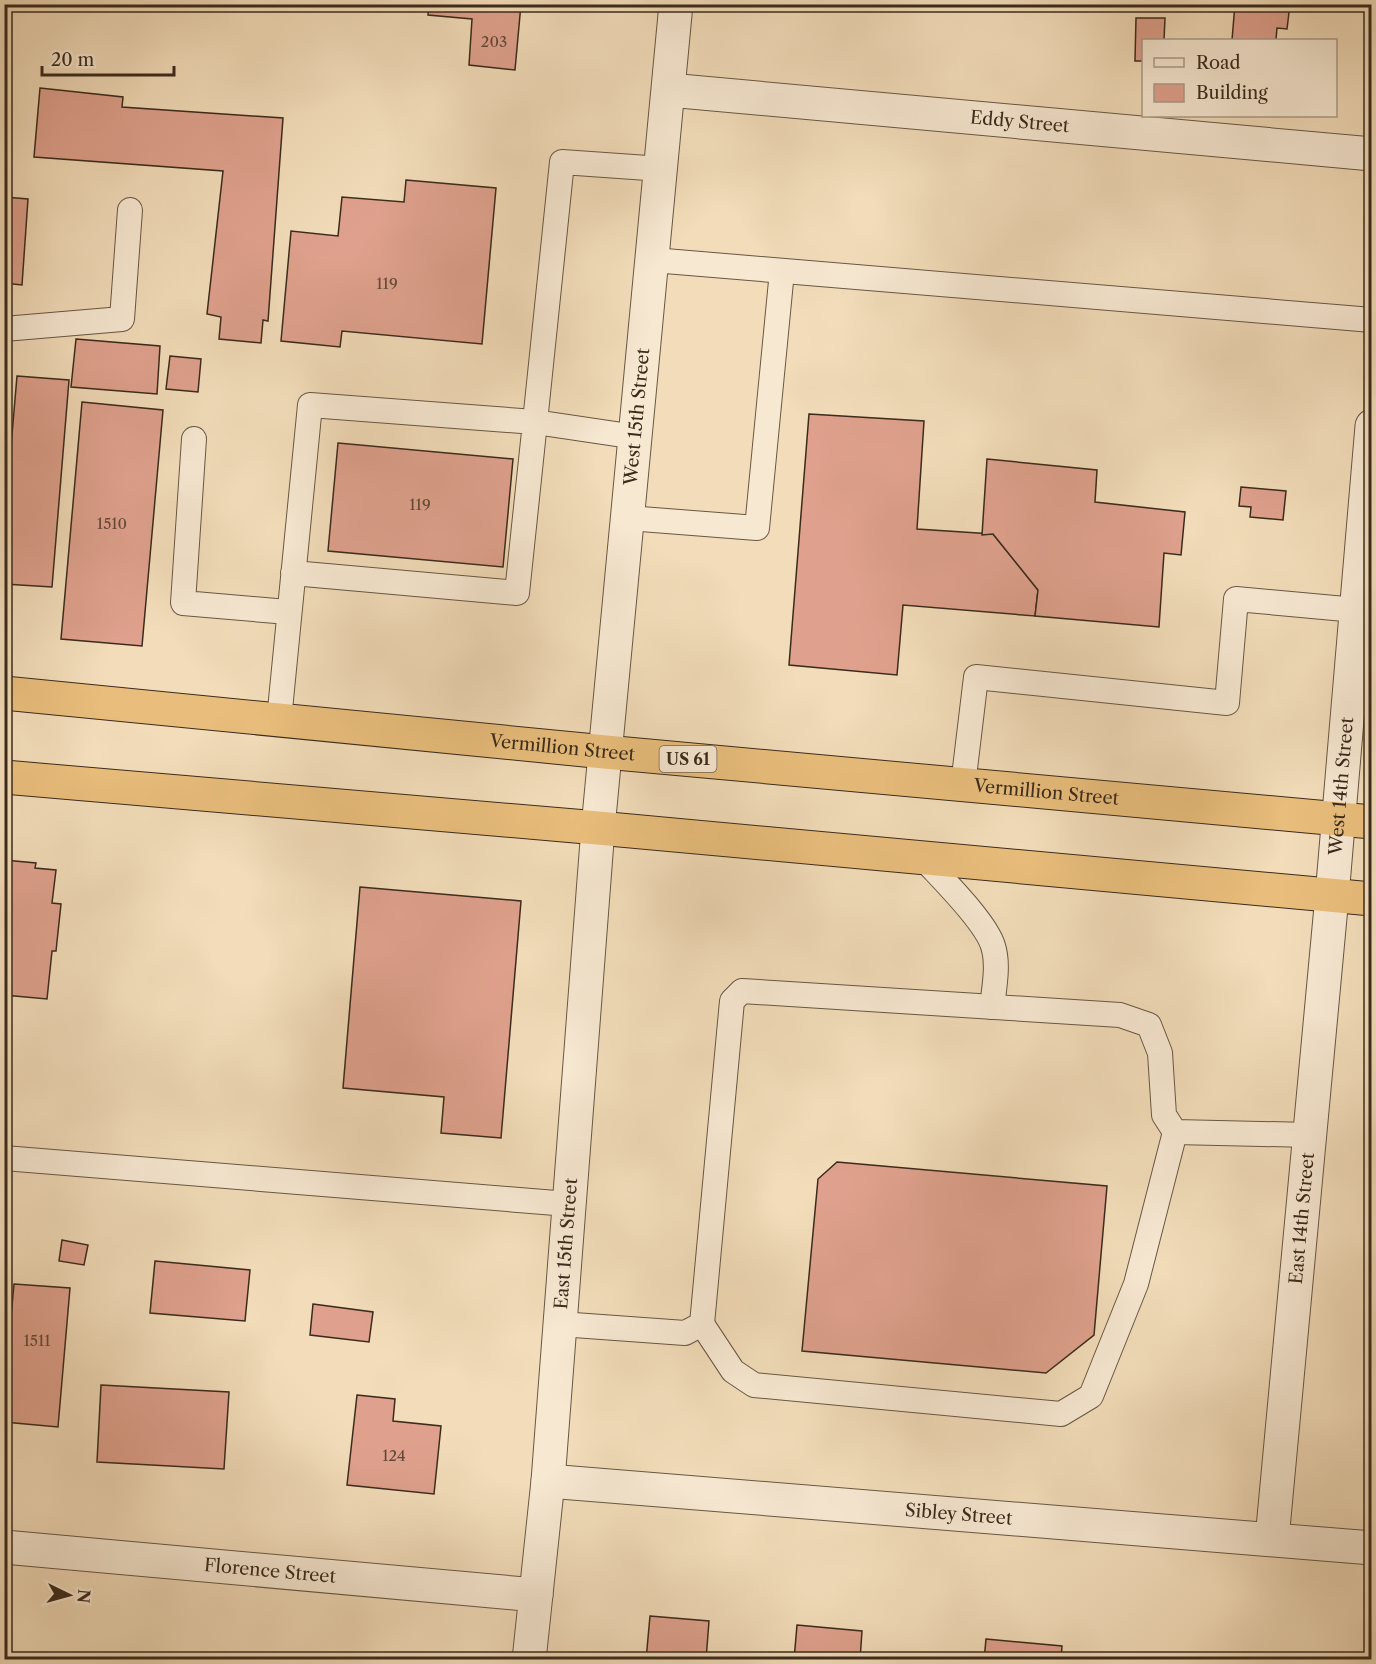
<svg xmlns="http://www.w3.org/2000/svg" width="1376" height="1664" font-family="'Libre Caslon Text',serif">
<rect width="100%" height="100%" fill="#f2dcb9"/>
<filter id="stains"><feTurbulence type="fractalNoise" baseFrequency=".00333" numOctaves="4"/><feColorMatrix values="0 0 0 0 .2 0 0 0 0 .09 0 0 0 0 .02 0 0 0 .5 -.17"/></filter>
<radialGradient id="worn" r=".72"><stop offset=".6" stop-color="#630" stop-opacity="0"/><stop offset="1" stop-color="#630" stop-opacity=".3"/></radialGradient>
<g fill="#dfa18d" stroke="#3a2b1c" stroke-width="1.5">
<path d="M 429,4 L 521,4 L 515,70 L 469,65 L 472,19 L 428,15 Z"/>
<path d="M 1235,4 L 1290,4 L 1287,29 L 1277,28 L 1276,40 L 1232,40 Z"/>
<path d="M 1136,18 L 1165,18 L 1164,40 L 1144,40 L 1144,61 L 1135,61 Z"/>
<path d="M 40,88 L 123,97 L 122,107 L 283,118 L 268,321 L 263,320 L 261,343 L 219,339 L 221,317 L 207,314 L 223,171 L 34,157 Z"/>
<path d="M 406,180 L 496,188 L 482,344 L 342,331 L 340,347 L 281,341 L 291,231 L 338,236 L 342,197 L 404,202 Z"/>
<path d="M 4,197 L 28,199 L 22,285 L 4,283 Z"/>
<path d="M 76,339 L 160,346 L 157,394 L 71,387 Z"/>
<path d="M 170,356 L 201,359 L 198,392 L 166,389 Z"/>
<path d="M 17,376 L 69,380 L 52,587 L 4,584 L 4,529 Z"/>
<path d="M 82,402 L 163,410 L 142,646 L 61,639 Z"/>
<path d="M 809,414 L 924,421 L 917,529 L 993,534 L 1038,590 L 1035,616 L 903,605 L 897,675 L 789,665 Z"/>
<path d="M 338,443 L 513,459 L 503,567 L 328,551 Z"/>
<path d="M 987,459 L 1097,470 L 1095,502 L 1185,512 L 1181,555 L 1164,553 L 1159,627 L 1035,616 L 1038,590 L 993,534 L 982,535 Z"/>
<path d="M 1241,487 L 1286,491 L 1283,520 L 1250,517 L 1251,507 L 1239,506 Z"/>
<path d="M 4,860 L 36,863 L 35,868 L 56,870 L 52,903 L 61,904 L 56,951 L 52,951 L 47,999 L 4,995 Z"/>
<path d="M 360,887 L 521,901 L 501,1138 L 441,1133 L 444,1097 L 343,1088 Z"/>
<path d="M 837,1162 L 1107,1186 L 1094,1335 L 1046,1373 L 802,1351 L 818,1179 Z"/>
<path d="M 62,1240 L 88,1245 L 84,1265 L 59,1261 Z"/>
<path d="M 155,1261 L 250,1270 L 245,1321 L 150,1313 Z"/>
<path d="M 14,1284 L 70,1288 L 58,1427 L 4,1422 L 4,1395 Z"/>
<path d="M 313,1304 L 373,1312 L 369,1342 L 310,1335 Z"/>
<path d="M 101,1385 L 229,1392 L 224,1469 L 97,1462 Z"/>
<path d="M 357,1395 L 395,1399 L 393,1421 L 441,1426 L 434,1494 L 347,1485 Z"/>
<path d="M 650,1616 L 709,1621 L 706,1660 L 646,1660 Z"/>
<path d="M 797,1625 L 862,1631 L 860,1660 L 794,1660 Z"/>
<path d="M 986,1639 L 1062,1646 L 1061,1660 L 984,1660 Z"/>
<path d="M 1081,1654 L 1141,1660 L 1080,1660 Z"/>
</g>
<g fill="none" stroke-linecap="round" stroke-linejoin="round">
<defs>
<g id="service">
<path d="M 653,260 L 1372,320"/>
<path d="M 4,329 L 122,319 L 130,210"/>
<path d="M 636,437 L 535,422 L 562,162 L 662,169"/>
<path d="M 194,439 L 183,603 L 288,612"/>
<path d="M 628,518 L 757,528 L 782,271"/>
<path d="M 279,720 L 310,405 L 535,422 L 517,593 L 293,573"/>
<path d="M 963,785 L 976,677 L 1227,703 L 1236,599 L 1356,610"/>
<path d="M 923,858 C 941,878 986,922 993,946 C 999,965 994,988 992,1007"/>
<path d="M 4,1158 L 568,1204"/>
<path d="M 560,1324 L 685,1333 L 702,1324 L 732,1001 L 742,991 L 1120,1015 L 1149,1025 L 1160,1053 L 1164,1115 L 1175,1132 L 1310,1135"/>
<path d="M 702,1324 L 733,1371 L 754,1385 L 1061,1414 L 1091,1396 L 1136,1284 L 1175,1132"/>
</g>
<g id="minor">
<path id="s1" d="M 669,90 L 1372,154"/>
<path id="s2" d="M 548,1481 L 1372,1548"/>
<path id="s3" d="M 1272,1539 L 1332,896 L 1372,426"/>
<path id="s4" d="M 4,1547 L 536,1595"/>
</g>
<g id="tertiary">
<path id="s5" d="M 529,1660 L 548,1481 L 598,828 L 676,4"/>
</g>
<g id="trunk">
<path id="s6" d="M 4,693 L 605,752 L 1372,822"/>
<path d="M 4,777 L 598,828 L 1372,899"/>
</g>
</defs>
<use href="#service" stroke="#685743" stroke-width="26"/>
<use href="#minor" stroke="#685743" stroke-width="35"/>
<use href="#tertiary" stroke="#685743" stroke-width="35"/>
<use href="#trunk" stroke="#3a2b1c" stroke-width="35"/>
<use href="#service" stroke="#f7e8d2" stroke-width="24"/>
<use href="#minor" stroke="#f7e8d2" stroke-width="33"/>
<use href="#tertiary" stroke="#f7e8d2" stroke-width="33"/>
<use href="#trunk" stroke="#e9be7c" stroke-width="33"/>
</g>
<g text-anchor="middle" stroke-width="4.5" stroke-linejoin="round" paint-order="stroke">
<g font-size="15" fill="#634838">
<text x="494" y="47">203</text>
<text x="387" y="289">119</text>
<text x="420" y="510">119</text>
<text x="112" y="529">1510</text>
<text x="37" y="1346">1511</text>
<text x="394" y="1461">124</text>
</g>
<rect fill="#f7e8d2" stroke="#736453" stroke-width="1.5" x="659.5" y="746" width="57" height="26" rx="4.5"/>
<g font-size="16" font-weight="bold" fill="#3a2b1c">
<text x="688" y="765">US 61</text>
</g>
<g font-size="18" fill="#3a2b1c" stroke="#f7e8d2">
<text dy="6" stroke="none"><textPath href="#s1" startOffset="352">Eddy Street</textPath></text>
<text dy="6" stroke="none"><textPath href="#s5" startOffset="1248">West 15th Street</textPath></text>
<text dy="6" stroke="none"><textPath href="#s6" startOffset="561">Vermillion Street</textPath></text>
<text dy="6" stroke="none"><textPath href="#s3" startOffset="756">West 14th Street</textPath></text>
<text dy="6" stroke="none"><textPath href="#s6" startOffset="1047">Vermillion Street</textPath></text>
<text dy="6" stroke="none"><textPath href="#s3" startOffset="322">East 14th Street</textPath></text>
<text dy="6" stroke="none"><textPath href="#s5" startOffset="418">East 15th Street</textPath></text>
<text dy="6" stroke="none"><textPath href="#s2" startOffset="412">Sibley Street</textPath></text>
<text dy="6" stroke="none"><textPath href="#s4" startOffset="267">Florence Street</textPath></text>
</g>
</g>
<rect width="1376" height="1664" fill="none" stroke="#f2dcb9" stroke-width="24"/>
<rect x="6" y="6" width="1364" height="1652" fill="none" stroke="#3a2b1c" stroke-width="3"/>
<rect x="12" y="12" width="1352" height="1640" fill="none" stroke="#3a2b1c" stroke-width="1.5"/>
<rect x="1142" y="39" width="195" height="78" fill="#f7e8d2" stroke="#ab9c89" stroke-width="1.5"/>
<rect x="1154" y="58" width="30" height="9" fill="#f7e8d2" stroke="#ab9c89" stroke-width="1.5"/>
<text x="1196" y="69" font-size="18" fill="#3a2b1c">Road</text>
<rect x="1154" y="84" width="30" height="18" fill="#dfa18d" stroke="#ab9c89" stroke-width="1.5"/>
<text x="1196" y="99" font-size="18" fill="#3a2b1c">Building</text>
<g transform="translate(69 1595) rotate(95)" stroke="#f7e8d2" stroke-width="4.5" paint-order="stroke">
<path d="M0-4.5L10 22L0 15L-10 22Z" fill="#3a2b1c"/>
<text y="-9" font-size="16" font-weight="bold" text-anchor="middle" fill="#3a2b1c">N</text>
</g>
<path d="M42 66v9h132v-9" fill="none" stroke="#3a2b1c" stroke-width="3"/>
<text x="51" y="66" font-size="18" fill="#3a2b1c" stroke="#f7e8d2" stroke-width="4.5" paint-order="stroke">20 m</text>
<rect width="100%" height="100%" filter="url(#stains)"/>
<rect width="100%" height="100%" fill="url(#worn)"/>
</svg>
